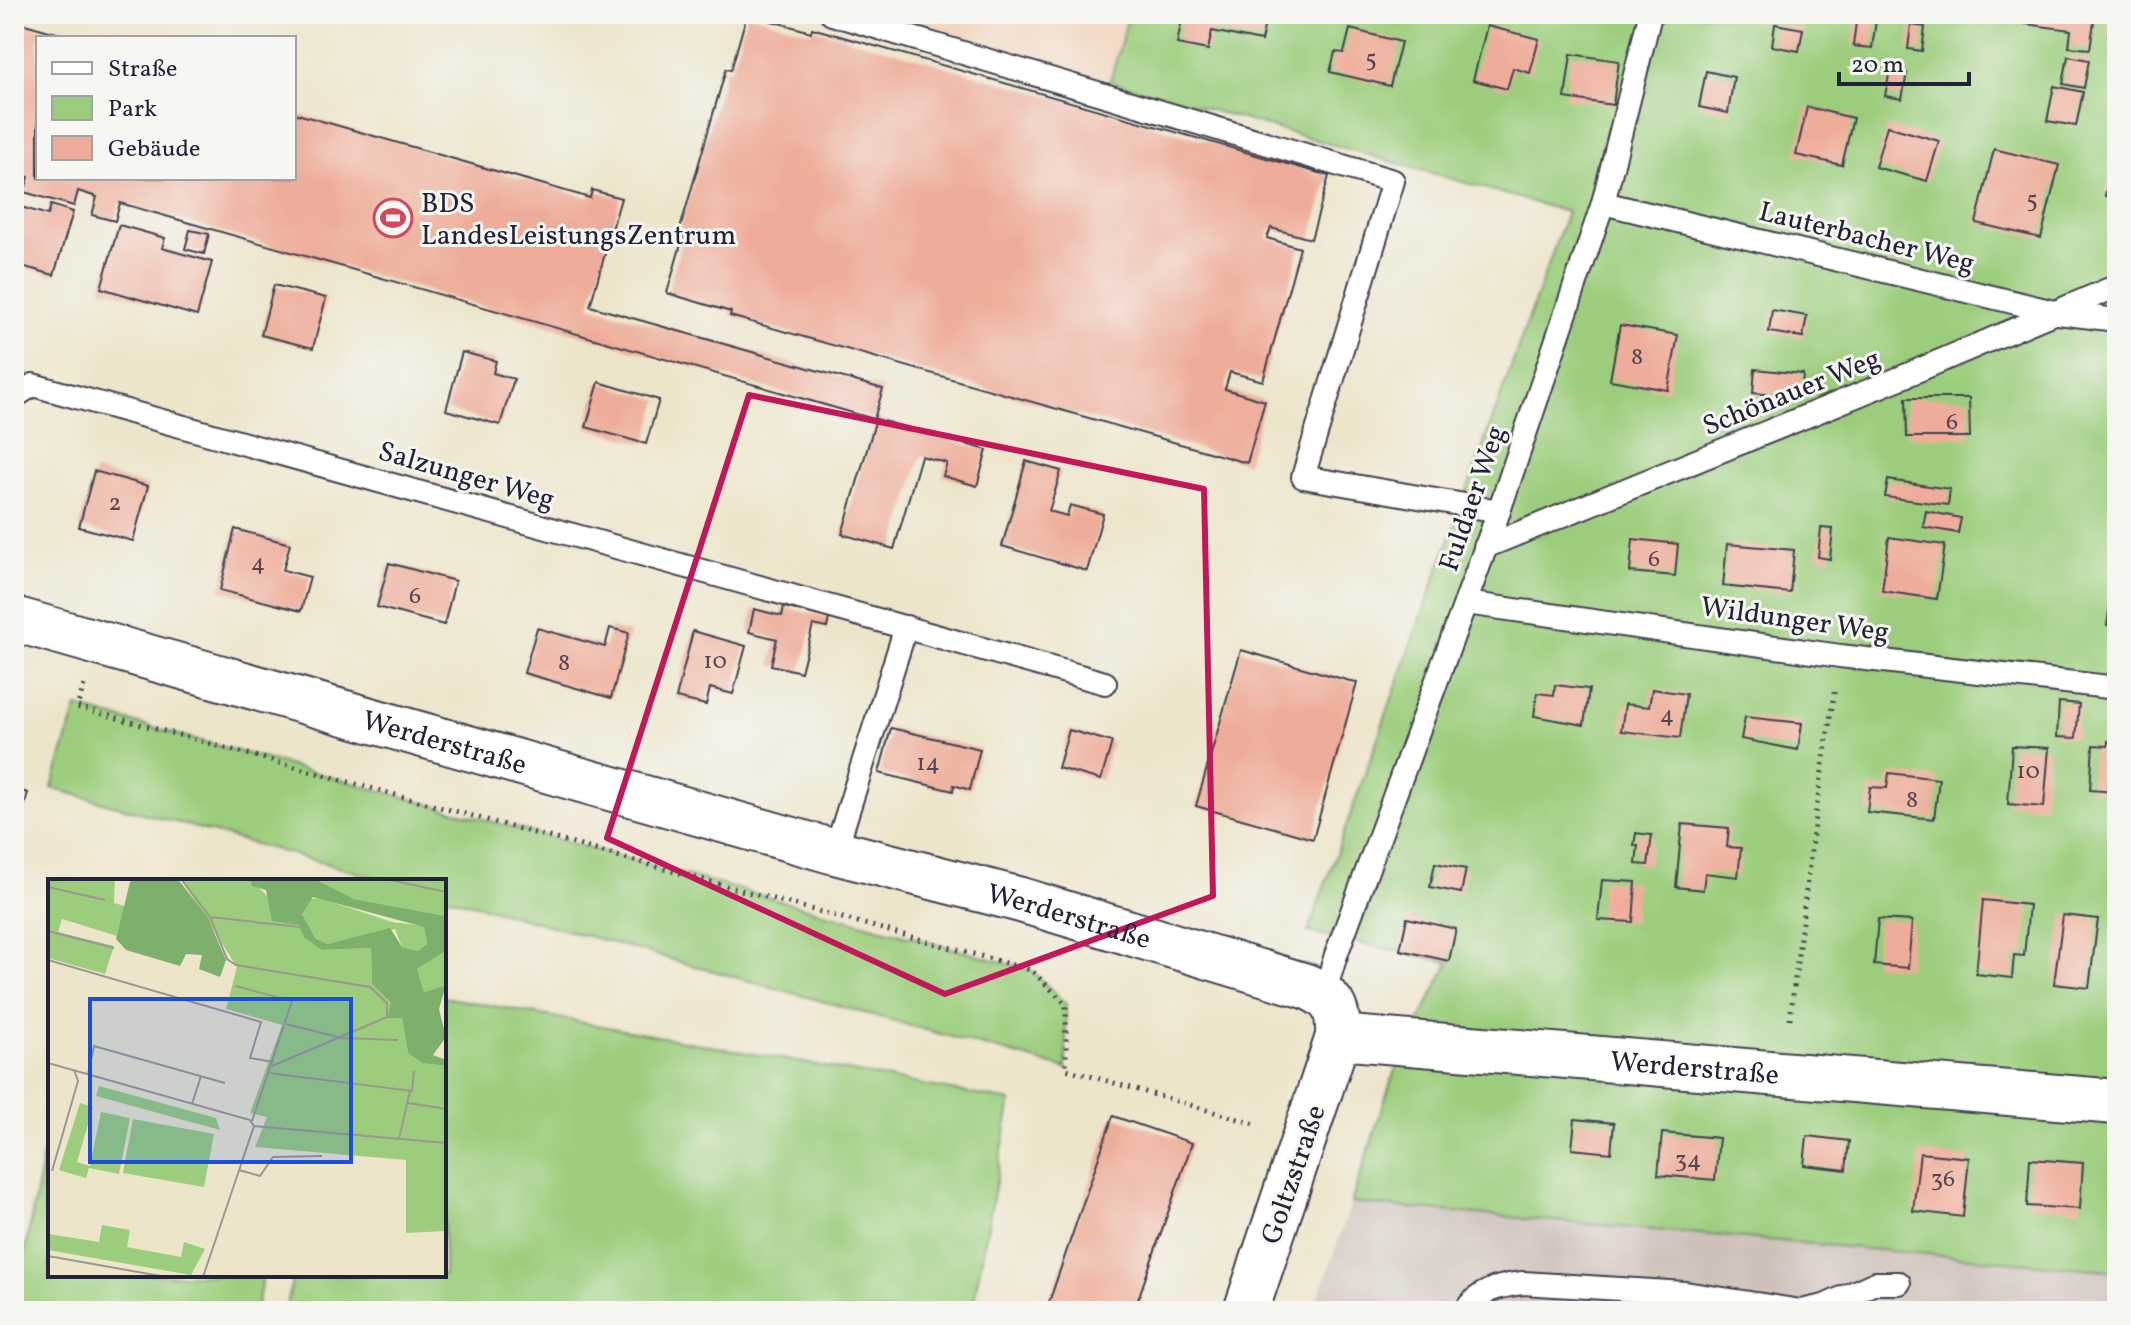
<svg xmlns="http://www.w3.org/2000/svg" width="2131" height="1325" font-family="Vollkorn,serif">
<rect width="100%" height="100%" fill="#f6f6f2"/>
<filter id="ink" filterUnits="userSpaceOnUse"><feTurbulence type="fractalNoise" baseFrequency=".0125" numOctaves="2"/><feDisplacementMap in="SourceGraphic" scale="16" xChannelSelector="R" yChannelSelector="G"/><feConvolveMatrix kernelMatrix="1 2 1 2 8 2 1 2 1" color-interpolation-filters="sRGB"/></filter>
<filter id="wash" filterUnits="userSpaceOnUse"><feTurbulence type="fractalNoise" baseFrequency=".006" numOctaves="4" result="noise"/><feDisplacementMap in="SourceGraphic" scale="32" xChannelSelector="R" yChannelSelector="G"/><feGaussianBlur stdDeviation="1.8" result="paint"/><feColorMatrix in="noise" values="0 0 0 0 0 0 0 0 0 0 0 0 0 0 0 0 0 1.4 0 .05"/><feComposite in="paint" operator="in"/></filter>
<g filter="url(#wash)">
<rect width="100%" height="100%" fill="#ede5ca"/>
<path fill="#f1d5bd" d="M 877,14 L 1129,14 L 1110,81 Z"/>
<path fill="#cec1ba" d="M 1351,1203 L 2117,1271 L 2117,1311 L 1314,1311 Z"/>
<g fill="#9bcd7c" stroke="#5e785c" stroke-width="2">
<path d="M 1129,14 L 2117,14 L 2117,1271 L 1351,1203 L 1394,1073 L 1449,962 L 1308,932 L 1567,212 L 1110,81 Z"/>
<path d="M 77,707 L 1031,970 L 1066,1004 L 1066,1069 L 444,896 L 444,881 L 388,881 L 52,788 Z"/>
<path d="M 444,997 L 1011,1101 L 972,1311 L 286,1311 L 293,1275 L 444,1275 Z"/>
<path d="M 50,1118 L 50,1275 L 263,1275 L 256,1311 L 14,1311 Z"/>
</g>
<g id="blocks">
<g fill="#eead9a">
<path d="M 747,14 L 811,32 L 812,28 L 1329,176 L 1311,239 L 1271,228 L 1267,238 L 1300,248 L 1263,381 L 1230,372 L 1225,389 L 1265,401 L 1247,463 L 730,316 L 731,312 L 667,293 L 683,237 L 678,236 L 726,69 L 731,70 Z"/>
<path d="M 1183,14 L 1267,14 L 1261,41 L 1212,31 L 1208,50 L 1177,44 Z"/>
<path d="M 1857,14 L 1877,14 L 1872,48 L 1853,46 Z"/>
<path d="M 1940,14 L 2005,14 L 2004,24 Z"/>
<path d="M 2027,14 L 2095,14 L 2090,49 L 2069,47 L 2071,30 L 2025,24 Z"/>
<path d="M 2111,14 L 2117,14 L 2117,38 L 2108,37 Z"/>
<path d="M 21,23 L 60,34 L 59,38 L 38,38 L 38,178 L 294,178 L 294,113 L 590,198 L 592,190 L 621,198 L 590,306 L 883,389 L 874,419 L 120,203 L 115,221 L 92,215 L 97,197 L 78,191 L 74,206 L 24,192 L 29,177 L 14,173 L 14,33 L 17,34 Z"/>
<path d="M 1775,24 L 1803,29 L 1799,51 L 1772,46 Z"/>
<path d="M 1911,25 L 1925,27 L 1922,51 L 1908,49 Z"/>
<path d="M 1487,26 L 1539,39 L 1530,73 L 1513,68 L 1507,89 L 1473,80 Z"/>
<path d="M 1350,29 L 1401,42 L 1390,86 L 1330,72 L 1335,52 L 1344,53 Z"/>
<path d="M 1571,54 L 1619,61 L 1613,105 L 1565,98 Z"/>
<path d="M 2068,56 L 2089,60 L 2084,88 L 2063,84 Z"/>
<path d="M 1890,70 L 1907,73 L 1902,99 L 1885,96 Z"/>
<path d="M 1706,71 L 1734,77 L 1728,113 L 1699,107 Z"/>
<path d="M 2054,86 L 2083,92 L 2076,126 L 2047,121 Z"/>
<path d="M 1807,107 L 1853,118 L 1842,165 L 1796,155 Z"/>
<path d="M 1887,126 L 1939,141 L 1927,181 L 1875,167 Z"/>
<path d="M 1994,149 L 2059,165 L 2041,238 L 1976,223 Z"/>
<path d="M 2116,152 L 2117,152 L 2117,199 L 2105,196 Z"/>
<path d="M 14,205 L 48,215 L 51,205 L 73,212 L 54,275 L 14,264 Z"/>
<path d="M 119,225 L 165,238 L 162,248 L 212,262 L 197,316 L 101,288 Z"/>
<path d="M 190,230 L 209,234 L 204,254 L 185,249 Z"/>
<path d="M 274,285 L 326,298 L 313,348 L 261,335 Z"/>
<path d="M 1772,310 L 1807,316 L 1803,337 L 1769,332 Z"/>
<path d="M 1620,325 L 1678,335 L 1668,390 L 1610,380 Z"/>
<path d="M 462,352 L 496,361 L 493,373 L 514,379 L 500,425 L 446,410 Z"/>
<path d="M 1755,369 L 1803,374 L 1801,398 L 1753,393 Z"/>
<path d="M 599,382 L 659,400 L 646,444 L 586,427 Z"/>
<path d="M 1906,398 L 1969,398 L 1970,437 L 1907,437 Z"/>
<path d="M 876,419 L 987,450 L 977,486 L 943,476 L 947,463 L 921,456 L 894,549 L 842,534 Z"/>
<path d="M 1026,461 L 1061,471 L 1049,511 L 1067,516 L 1070,505 L 1103,514 L 1087,571 L 1002,546 Z"/>
<path d="M 94,471 L 148,486 L 133,541 L 79,527 Z"/>
<path d="M 1888,480 L 1950,489 L 1948,505 L 1885,497 Z"/>
<path d="M 1926,511 L 1961,518 L 1958,533 L 1923,527 Z"/>
<path d="M 1821,528 L 1833,529 L 1830,559 L 1818,557 Z"/>
<path d="M 235,529 L 290,544 L 283,570 L 310,577 L 301,611 L 220,590 Z"/>
<path d="M 1889,537 L 1945,545 L 1937,599 L 1882,591 Z"/>
<path d="M 1633,539 L 1678,544 L 1675,576 L 1630,572 Z"/>
<path d="M 1727,544 L 1794,550 L 1790,593 L 1723,586 Z"/>
<path d="M 389,563 L 455,581 L 444,625 L 377,607 Z"/>
<path d="M 2115,570 L 2117,570 L 2117,626 L 2107,625 Z"/>
<path d="M 784,607 L 829,618 L 827,628 L 813,625 L 801,672 L 771,665 L 777,639 L 749,632 L 754,609 L 782,616 Z"/>
<path d="M 537,628 L 605,647 L 610,628 L 629,633 L 611,698 L 524,673 Z"/>
<path d="M 693,631 L 746,646 L 733,694 L 710,688 L 706,705 L 676,698 Z"/>
<path d="M 1241,650 L 1357,683 L 1313,839 L 1196,806 Z"/>
<path d="M 1555,685 L 1589,689 L 1584,725 L 1534,716 L 1537,693 L 1554,695 Z"/>
<path d="M 1652,689 L 1686,694 L 1680,738 L 1621,731 L 1625,704 L 1649,707 Z"/>
<path d="M 2059,702 L 2079,704 L 2076,738 L 2057,737 Z"/>
<path d="M 1745,717 L 1802,723 L 1798,750 L 1741,739 Z"/>
<path d="M 891,728 L 980,749 L 970,790 L 954,785 L 953,791 L 879,773 Z"/>
<path d="M 1069,730 L 1112,742 L 1101,780 L 1058,768 Z"/>
<path d="M 2108,741 L 2117,742 L 2117,792 L 2090,790 L 2093,745 L 2108,746 Z"/>
<path d="M 2012,746 L 2049,748 L 2044,807 L 2008,804 Z"/>
<path d="M 1889,773 L 1939,779 L 1934,819 L 1867,812 L 1870,787 L 1887,788 Z"/>
<path d="M 14,789 L 28,793 L 15,838 L 14,838 Z"/>
<path d="M 1682,824 L 1729,828 L 1727,847 L 1741,848 L 1738,877 L 1705,873 L 1703,890 L 1676,887 Z"/>
<path d="M 1636,833 L 1652,835 L 1648,865 L 1636,864 L 1638,846 L 1634,846 Z"/>
<path d="M 1435,863 L 1466,869 L 1461,893 L 1430,887 Z"/>
<path d="M 1602,880 L 1636,882 L 1633,922 L 1598,920 Z"/>
<path d="M 1983,900 L 2029,905 L 2024,956 L 2014,955 L 2012,978 L 1976,974 Z"/>
<path d="M 2063,915 L 2098,919 L 2089,988 L 2054,984 Z"/>
<path d="M 1407,918 L 1456,929 L 1449,961 L 1400,950 Z"/>
<path d="M 1878,919 L 1912,921 L 1908,968 L 1874,965 Z"/>
<path d="M 1113,1116 L 1192,1143 L 1134,1311 L 1046,1311 Z"/>
<path d="M 1575,1119 L 1614,1123 L 1611,1153 L 1572,1149 Z"/>
<path d="M 1662,1133 L 1719,1138 L 1715,1180 L 1658,1175 Z"/>
<path d="M 1807,1136 L 1849,1141 L 1846,1170 L 1804,1165 Z"/>
<path d="M 1920,1153 L 1969,1158 L 1963,1217 L 1913,1211 Z"/>
<path d="M 2030,1159 L 2083,1163 L 2080,1209 L 2027,1206 Z"/>
</g>
</g>
</g>
<g filter="url(#ink)">
<use href="#blocks" fill-opacity="0" stroke="#403f50" stroke-width="2"/>
<g fill="none" stroke-linecap="round" stroke-linejoin="round">
<defs>
<g id="lane">
<path d="M 832,14 L 1393,181 L 1303,477 L 1499,511"/>
<path d="M 1603,203 L 2058,313 L 2117,320"/>
<path d="M 14,397 L 33,385 L 1105,683"/>
<path d="M 1485,547 L 1900,378 L 2117,286"/>
<path d="M 1466,603 L 1840,656 L 2117,688"/>
<path d="M 835,852 L 906,627"/>
<path d="M 1324,994 L 1336,955 L 1499,511 L 1603,203 L 1650,15 L 1647,14"/>
<path d="M 1465,1311 C 1479,1290 1499,1286 1523,1283 L 1685,1293 L 1801,1311 L 1824,1306 L 1875,1283 L 1899,1283"/>
</g>
<g id="street">
<path id="s1" d="M 14,619 L 835,852 L 1021,900 L 1306,986 C 1333,998 1339,1008 1338,1037 L 1246,1311"/>
<path id="s2" d="M 1338,1037 L 2117,1102"/>
</g>
</defs>
<use href="#lane" stroke="#403f50" stroke-width="26"/>
<use href="#street" stroke="#403f50" stroke-width="48"/>
<g stroke="#403f50" stroke-width="5" stroke-dasharray="2 6" stroke-linecap="butt">
<path d="M 84,685 L 77,707 L 1031,970 L 1066,1004 L 1066,1069 L 1259,1125"/>
<path d="M 1790,1019 L 1815,817 L 1835,687"/>
</g>
<use href="#lane" stroke="#fff" stroke-width="22"/>
<use href="#street" stroke="#fff" stroke-width="44"/>
</g>
</g>
<path fill="none" stroke="#c2185b" stroke-width="6" stroke-linejoin="round" d="M 749,395 L 1204,489 L 1213,896 L 945,994 L 607,838 Z"/>
<defs>
<symbol id="stadium-ring" viewBox="-11 -11 22 22"><circle r="9.5" fill="#f6f6f2" stroke="#d1495b" stroke-width="1.5"/><path d="M0-5a6.5 5 0 1 0 0 10a6.5 5 0 1 0 0-10ZM-3.5-1.8h7v3.6h-7Z" fill="#d1495b"/></symbol>
</defs>
<g fill-rule="evenodd">
<use href="#stadium-ring" x="371" y="196" width="44" height="44"/>
</g>
<g text-anchor="middle" stroke-width="6" stroke-linejoin="round" paint-order="stroke">
<g font-size="24" fill="#554553">
<text x="1371" y="66">5</text>
<text x="2032" y="207">5</text>
<text x="1637" y="364">8</text>
<text x="1952" y="429">6</text>
<text x="115" y="510">2</text>
<text x="1654" y="566">6</text>
<text x="258" y="570">4</text>
<text x="415" y="603">6</text>
<text x="715" y="668">10</text>
<text x="564" y="670">8</text>
<text x="1667" y="722">4</text>
<text x="928" y="770">14</text>
<text x="2028" y="778">10</text>
<text x="1912" y="807">8</text>
<text x="1688" y="1167">34</text>
<text x="1943" y="1186">36</text>
</g>
<g font-size="28" fill="#22223b" stroke="#f6f6f2" text-anchor="start">
<text x="421" y="212">BDS<tspan x="421" dy="32">LandesLeistungsZentrum</tspan></text>
</g>
<g font-size="28" fill="#22223b" stroke="#f6f6f2">
<text transform="translate(1867 236) rotate(14)" y="10">Lauterbacher Weg</text>
<text transform="translate(1791 391) rotate(-22)" y="10">Schönauer Weg</text>
<text transform="translate(467 474) rotate(16)" y="10">Salzunger Weg</text>
<text transform="translate(1471 498) rotate(-71)" y="10">Fuldaer Weg</text>
<text transform="translate(1795 618) rotate(8)" y="10">Wildunger Weg</text>
<text dy="10" stroke="none"><textPath href="#s1" startOffset="448">Werderstraße</textPath></text>
<text dy="10" stroke="none"><textPath href="#s1" startOffset="1096">Werderstraße</textPath></text>
<text dy="10" stroke="none"><textPath href="#s2" startOffset="358">Werderstraße</textPath></text>
<text transform="translate(1292 1174) rotate(-71)" y="10">Goltzstraße</text>
</g>
</g>
<g transform="translate(48 879)">
<rect width="398" height="398" fill="#ede5ca"/>
<path d="M 0,0 L 67,0 L 66,24 L 77,27 L 69,57 L 14,40 L 10,53 L 66,67 L 57,95 L 0,79 ZM 133,0 L 202,0 L 274,71 L 323,69 L 324,105 L 343,124 L 343,134 L 354,139 L 360,174 L 374,184 L 398,187 L 398,352 L 358,354 L 358,281 L 207,268 L 219,238 L 202,234 L 234,146 L 178,130 L 189,88 ZM 266,0 L 398,0 L 398,37 L 306,20 L 265,4 ZM 272,19 L 344,43 L 376,47 L 379,65 L 370,72 L 354,68 L 347,50 L 280,65 L 268,60 L 254,35 L 261,20 ZM 398,72 L 398,106 L 376,113 L 369,90 ZM 51,207 L 168,239 L 172,251 L 48,217 ZM 32,224 L 45,228 L 29,283 L 42,287 L 53,233 L 82,239 L 71,295 L 41,289 L 38,299 L 11,291 ZM 85,240 L 166,255 L 156,308 L 75,294 ZM 54,346 L 82,351 L 79,368 L 133,378 L 136,363 L 157,370 L 143,396 L 0,371 L 0,355 L 51,363 Z" fill="#9bcd7c"/>
<path d="M 88,0 L 130,0 L 160,39 L 178,81 L 172,98 L 151,90 L 154,76 L 138,75 L 132,87 L 78,71 L 68,60 L 82,3 ZM 202,0 L 266,0 L 306,20 L 398,37 L 398,72 L 369,90 L 376,113 L 398,106 L 391,130 L 398,158 L 385,176 L 398,181 L 398,187 L 374,184 L 360,174 L 354,139 L 339,139 L 343,124 L 324,105 L 323,69 L 274,71 L 257,59 L 250,46 L 224,42 L 218,11 L 204,7 ZM 265,18 L 376,48 L 379,65 L 370,72 L 354,68 L 342,49 L 280,65 L 268,60 L 254,35 Z" fill="#7cb06c" fill-rule="evenodd"/>
<path fill="none" stroke="#9c9791" stroke-width="2" d="M 133,0 L 162,38 L 179,80 L 188,86 L 322,108 L 339,124 L 339,138 L 224,187M 338,0 L 398,13M 0,8 L 57,21M 162,38 L 252,48M 0,52 L 66,69M 0,81 L 213,143 L 202,179 L 226,183M 187,107 L 244,122 L 204,242M 238,145 L 294,159 L 350,161M 0,184 L 202,241 L 206,247 L 398,264M 221,194 L 364,212 L 366,192M 40,195 L 46,167 L 177,204M 360,224 L 398,230M 144,225 L 153,197M 351,260 L 362,212M 191,291 L 212,297 L 225,278 L 274,277M 4,292 L 30,202 L 26,191M 0,377 L 118,398M 155,398 L 206,247"/>
<path fill="#1d4ed8" fill-opacity="0.15" stroke="#1d4ed8" stroke-width="4" d="M 42,120 L 303,120 L 303,283 L 42,283 Z"/>
<rect width="398" height="398" fill="none" stroke="#22223b" stroke-width="4"/>
</g>
<rect width="2131" height="1325" fill="none" stroke="#f6f6f2" stroke-width="48"/>
<rect x="36" y="36" width="260" height="144" fill="#f6f6f2" stroke="#a1a1a9" stroke-width="2"/>
<rect x="52" y="62" width="40" height="12" fill="#ffffff" stroke="#a1a1a9" stroke-width="2"/>
<text x="108" y="76" font-size="24" fill="#22223b">Straße</text>
<rect x="52" y="96" width="40" height="24" fill="#9bcd7c" stroke="#a1a1a9" stroke-width="2"/>
<text x="108" y="116" font-size="24" fill="#22223b">Park</text>
<rect x="52" y="136" width="40" height="24" fill="#eead9a" stroke="#a1a1a9" stroke-width="2"/>
<text x="108" y="156" font-size="24" fill="#22223b">Gebäude</text>
<path d="M1839 72v12h130v-12" fill="none" stroke="#22223b" stroke-width="4"/>
<text x="1851" y="72" font-size="24" fill="#22223b" stroke="#f6f6f2" stroke-width="6" paint-order="stroke">20 m</text>
</svg>
